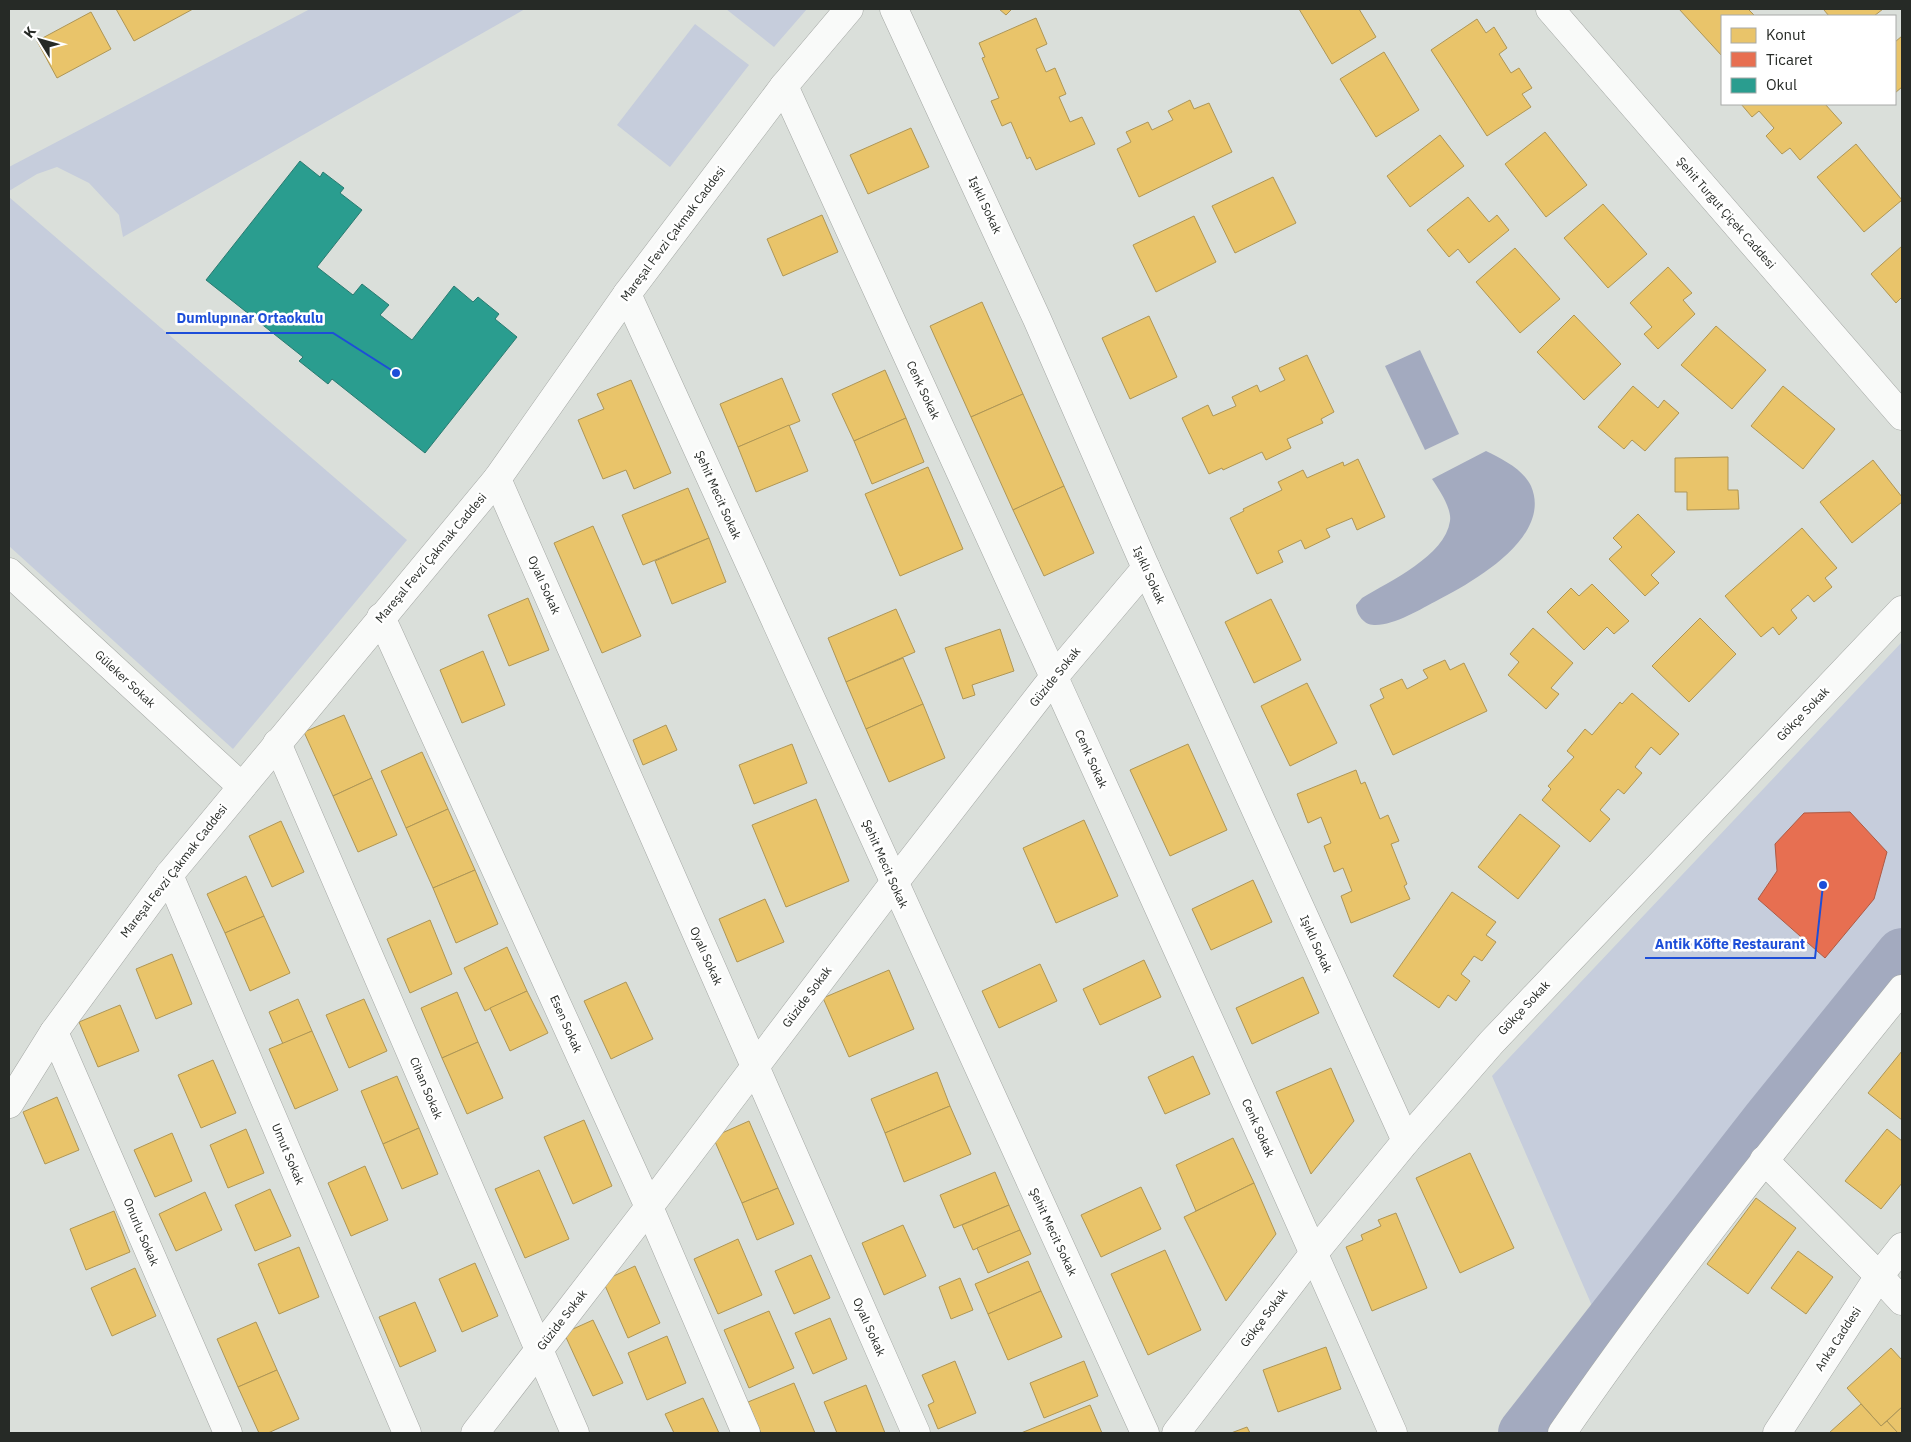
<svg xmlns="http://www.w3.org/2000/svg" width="1911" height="1442" font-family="'IBM Plex Sans',sans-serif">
<rect width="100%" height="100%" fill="#dadfda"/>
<g fill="#c6cddc">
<path d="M 310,9 L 525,9 L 123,237 L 119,215 L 89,183 L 57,167 L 37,174 L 9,191 L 9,167 Z"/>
<path d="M 726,9 L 807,9 L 774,47 Z"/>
<path d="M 695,24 L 749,65 L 670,167 L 617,125 Z"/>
<path d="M 9,197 L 407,540 L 233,749 L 9,546 Z"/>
<path d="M 1902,642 L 1902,954 L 1768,1120 L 1603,1331 L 1492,1076 Z"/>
</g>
<g fill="#a3aabf">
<path d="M 1420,350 L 1459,434 L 1425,450 L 1385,366 Z"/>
<path d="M 1486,451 C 1502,459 1523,469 1531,486 C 1553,537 1473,582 1438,600 C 1421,609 1393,626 1374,625 C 1364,625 1356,614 1356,605 L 1362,598 C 1390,581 1445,556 1450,521 C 1452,509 1439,489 1432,479 Z"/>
</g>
<g fill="#e9c46a" stroke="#ae9656">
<path d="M 116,9 L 193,9 L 134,41 Z"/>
<path d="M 999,9 L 1012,9 L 1006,15 Z"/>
<path d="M 1299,9 L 1359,9 L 1376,37 L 1332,64 Z"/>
<path d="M 1679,9 L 1748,9 L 1755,16 L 1722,16 L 1722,56 Z"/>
<path d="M 1825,9 L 1883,9 L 1874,16 L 1829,16 L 1824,10 Z"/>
<path d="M 91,12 L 111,49 L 57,78 L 37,41 Z"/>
<path d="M 1036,18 L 1047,44 L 1036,49 L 1046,72 L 1055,68 L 1066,94 L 1059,97 L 1070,122 L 1082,117 L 1095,144 L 1036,170 L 1030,157 L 1027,159 L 1011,122 L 1002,126 L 991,101 L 999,98 L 982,58 L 985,57 L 979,43 Z"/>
<path d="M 1477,19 L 1486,33 L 1494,27 L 1507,48 L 1499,54 L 1511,73 L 1519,68 L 1532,88 L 1522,94 L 1531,107 L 1487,136 L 1431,50 Z"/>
<path d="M 1902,36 L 1902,87 L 1895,93 L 1895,42 Z"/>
<path d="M 1384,52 L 1419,110 L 1376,137 L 1340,79 Z"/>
<path d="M 1190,100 L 1194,109 L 1209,103 L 1232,152 L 1139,197 L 1117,149 L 1131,142 L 1126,132 L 1148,122 L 1152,130 L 1173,120 L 1168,111 Z"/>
<path d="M 1741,104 L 1825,104 L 1842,123 L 1800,160 L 1790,148 L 1782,154 L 1766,136 L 1774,128 L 1759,111 L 1752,117 Z"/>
<path d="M 911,128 L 929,167 L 868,194 L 850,155 Z"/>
<path d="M 1545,132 L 1587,185 L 1546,217 L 1505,164 Z"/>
<path d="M 1440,135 L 1464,166 L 1410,207 L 1387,176 Z"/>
<path d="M 1856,144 L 1902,200 L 1864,232 L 1817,177 Z"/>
<path d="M 1273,177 L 1296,223 L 1235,253 L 1212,206 Z"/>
<path d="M 1468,197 L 1489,222 L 1497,215 L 1509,230 L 1469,263 L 1458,249 L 1449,257 L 1427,230 Z"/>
<path d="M 1603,204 L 1647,254 L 1608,288 L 1564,238 Z"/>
<path d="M 822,215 L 838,252 L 783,276 L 767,239 Z"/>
<path d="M 1194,216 L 1216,262 L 1156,292 L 1133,245 Z"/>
<path d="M 1902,246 L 1902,297 L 1896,303 L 1871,274 Z"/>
<path d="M 1515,248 L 1560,299 L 1520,333 L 1476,282 Z"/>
<path d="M 1668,267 L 1692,293 L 1683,300 L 1695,314 L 1658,349 L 1644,334 L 1652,327 L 1630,303 Z"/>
<path d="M 982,302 L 1023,394 L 971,417 L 930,326 Z"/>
<path d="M 1574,315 L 1621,364 L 1584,400 L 1537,352 Z"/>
<path d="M 1149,316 L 1177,377 L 1130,399 L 1102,338 Z"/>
<path d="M 1716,326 L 1766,370 L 1732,409 L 1681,365 Z"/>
<path d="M 1307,355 L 1334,412 L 1321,419 L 1323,423 L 1287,439 L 1291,448 L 1266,460 L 1262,452 L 1223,470 L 1222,468 L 1209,474 L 1182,418 L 1208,405 L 1213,416 L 1236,406 L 1232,397 L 1257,385 L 1260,392 L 1285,380 L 1279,368 Z"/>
<path d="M 885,370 L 906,418 L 854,441 L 832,394 Z"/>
<path d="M 782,378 L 800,421 L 738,447 L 720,404 Z"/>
<path d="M 631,380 L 671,473 L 634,489 L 626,470 L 603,479 L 578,420 L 604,409 L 597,394 Z"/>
<path d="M 1633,386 L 1658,408 L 1664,400 L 1679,413 L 1645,451 L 1632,440 L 1624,449 L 1598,427 Z"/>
<path d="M 1783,386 L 1835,429 L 1803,469 L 1751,426 Z"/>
<path d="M 1023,394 L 1064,486 L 1013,510 L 971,417 Z"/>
<path d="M 906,418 L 924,462 L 872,484 L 854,441 Z"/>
<path d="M 789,425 L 808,471 L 756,492 L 738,447 Z"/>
<path d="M 1728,457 L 1728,490 L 1738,490 L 1739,509 L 1687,510 L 1687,492 L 1675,492 L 1675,458 Z"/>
<path d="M 1358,459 L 1385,517 L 1357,530 L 1352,518 L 1326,529 L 1330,537 L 1305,549 L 1301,540 L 1278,551 L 1283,562 L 1257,574 L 1230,518 L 1244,511 L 1243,509 L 1282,490 L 1278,482 L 1303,470 L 1307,478 L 1343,462 L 1344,466 Z"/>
<path d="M 1873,460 L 1902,497 L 1902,502 L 1852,543 L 1820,502 Z"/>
<path d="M 928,467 L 963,549 L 900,576 L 865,494 Z"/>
<path d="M 1064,486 L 1094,553 L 1044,576 L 1013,510 Z"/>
<path d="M 688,488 L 709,538 L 643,565 L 622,515 Z"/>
<path d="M 1638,514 L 1675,552 L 1651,575 L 1659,583 L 1645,596 L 1609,559 L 1622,547 L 1613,538 Z"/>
<path d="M 593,526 L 641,636 L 602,653 L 554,543 Z"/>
<path d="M 1802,528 L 1837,568 L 1825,578 L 1832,587 L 1814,602 L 1808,595 L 1791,610 L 1797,618 L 1779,635 L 1773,627 L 1761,637 L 1725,596 Z"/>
<path d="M 709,538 L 726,582 L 672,604 L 655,561 Z"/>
<path d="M 1592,584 L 1629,621 L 1614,634 L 1607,627 L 1584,650 L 1547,612 L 1571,588 L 1579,596 Z"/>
<path d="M 528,598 L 549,650 L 509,666 L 488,615 Z"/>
<path d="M 1271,599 L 1301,660 L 1254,683 L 1225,622 Z"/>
<path d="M 896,609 L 915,652 L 846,682 L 828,638 Z"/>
<path d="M 1700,618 L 1736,654 L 1689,702 L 1652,666 Z"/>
<path d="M 1533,628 L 1573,663 L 1551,688 L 1559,694 L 1546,709 L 1508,675 L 1519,662 L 1510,654 Z"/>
<path d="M 1000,629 L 1014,671 L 972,685 L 975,695 L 963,699 L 945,648 Z"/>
<path d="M 483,651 L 505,705 L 462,723 L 440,670 Z"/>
<path d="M 903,658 L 923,704 L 866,729 L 846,682 Z"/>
<path d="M 1445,660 L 1450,670 L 1464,663 L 1487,711 L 1393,755 L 1370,705 L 1384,698 L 1380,689 L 1402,679 L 1407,689 L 1428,678 L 1423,670 Z"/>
<path d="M 1307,683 L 1337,743 L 1290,766 L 1261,706 Z"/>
<path d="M 1632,693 L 1679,734 L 1660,755 L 1651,747 L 1635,767 L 1642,773 L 1624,794 L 1618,789 L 1600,810 L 1610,819 L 1590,842 L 1542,800 L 1551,789 L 1548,786 L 1574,757 L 1567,751 L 1585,729 L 1592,735 L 1620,702 L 1622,704 Z"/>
<path d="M 923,704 L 945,758 L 889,782 L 866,729 Z"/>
<path d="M 344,715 L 372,778 L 333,796 L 304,732 Z"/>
<path d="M 666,725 L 677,750 L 643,765 L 633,740 Z"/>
<path d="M 792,744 L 807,783 L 754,804 L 739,765 Z"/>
<path d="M 1188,744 L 1227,830 L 1170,856 L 1130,770 Z"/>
<path d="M 422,752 L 448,809 L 406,828 L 381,771 Z"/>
<path d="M 1356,770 L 1361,784 L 1365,782 L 1380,819 L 1388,815 L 1399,841 L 1391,844 L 1407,884 L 1404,886 L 1410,899 L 1351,923 L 1341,896 L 1352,891 L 1343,868 L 1334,872 L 1324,846 L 1331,843 L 1321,817 L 1308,823 L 1297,794 Z"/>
<path d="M 372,778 L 397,835 L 358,852 L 333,796 Z"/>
<path d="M 816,799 L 849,881 L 786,907 L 752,825 Z"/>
<path d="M 448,809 L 475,870 L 433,888 L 406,828 Z"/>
<path d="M 1520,814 L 1560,846 L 1518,899 L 1478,867 Z"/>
<path d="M 1084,820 L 1118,896 L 1056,923 L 1023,848 Z"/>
<path d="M 281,821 L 304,872 L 272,887 L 249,836 Z"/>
<path d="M 475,870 L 498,924 L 456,943 L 433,888 Z"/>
<path d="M 246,876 L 264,916 L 225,933 L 207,894 Z"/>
<path d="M 1253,880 L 1272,922 L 1211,950 L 1192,909 Z"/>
<path d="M 1452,892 L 1496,922 L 1486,935 L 1496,942 L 1482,961 L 1474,956 L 1461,974 L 1470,981 L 1456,1001 L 1448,995 L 1439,1008 L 1393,976 Z"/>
<path d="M 765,899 L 784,942 L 737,962 L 719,919 Z"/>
<path d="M 264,916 L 290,973 L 250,991 L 225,933 Z"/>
<path d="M 430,920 L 452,974 L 410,993 L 387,939 Z"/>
<path d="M 507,947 L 527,991 L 485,1011 L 464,968 Z"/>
<path d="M 172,954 L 192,1004 L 156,1019 L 136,969 Z"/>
<path d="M 1144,960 L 1161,997 L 1100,1025 L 1083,989 Z"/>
<path d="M 1040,964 L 1057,1001 L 999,1028 L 982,991 Z"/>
<path d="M 889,970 L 914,1029 L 849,1057 L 823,998 Z"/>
<path d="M 1303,977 L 1319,1013 L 1252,1044 L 1236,1008 Z"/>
<path d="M 626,982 L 653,1039 L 611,1059 L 584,1001 Z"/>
<path d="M 527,991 L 548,1033 L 510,1051 L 490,1008 Z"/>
<path d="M 457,992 L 478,1042 L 442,1058 L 421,1008 Z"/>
<path d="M 298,999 L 312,1031 L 283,1044 L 269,1012 Z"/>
<path d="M 364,999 L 387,1051 L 349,1068 L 326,1015 Z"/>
<path d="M 120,1005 L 139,1051 L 98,1067 L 79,1022 Z"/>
<path d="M 312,1031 L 338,1090 L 295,1109 L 269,1049 Z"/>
<path d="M 478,1042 L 503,1098 L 467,1114 L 442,1058 Z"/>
<path d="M 1902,1051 L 1902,1120 L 1868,1093 Z"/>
<path d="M 1193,1056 L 1210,1094 L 1165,1114 L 1148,1077 Z"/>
<path d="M 213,1060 L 236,1113 L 201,1128 L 178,1075 Z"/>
<path d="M 1331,1068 L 1354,1121 L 1311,1174 L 1276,1092 Z"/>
<path d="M 937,1072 L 950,1106 L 885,1133 L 871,1099 Z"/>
<path d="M 397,1076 L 419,1128 L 383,1144 L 361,1091 Z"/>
<path d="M 57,1097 L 79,1150 L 45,1164 L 23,1112 Z"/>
<path d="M 950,1106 L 971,1154 L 904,1182 L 885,1133 Z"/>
<path d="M 584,1120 L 612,1186 L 573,1204 L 544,1137 Z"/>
<path d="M 749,1121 L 778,1188 L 742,1203 L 713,1137 Z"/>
<path d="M 419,1128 L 438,1174 L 402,1189 L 383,1144 Z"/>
<path d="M 246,1129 L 264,1173 L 228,1188 L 210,1145 Z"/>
<path d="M 1887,1129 L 1902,1141 L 1902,1183 L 1881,1209 L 1845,1181 Z"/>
<path d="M 172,1133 L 192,1181 L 155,1197 L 134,1150 Z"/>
<path d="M 1233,1138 L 1254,1183 L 1196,1211 L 1176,1165 Z"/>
<path d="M 1470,1153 L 1514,1248 L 1460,1273 L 1416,1178 Z"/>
<path d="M 365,1166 L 388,1220 L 351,1236 L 328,1183 Z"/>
<path d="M 539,1170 L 569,1239 L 525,1258 L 495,1189 Z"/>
<path d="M 995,1172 L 1009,1205 L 954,1228 L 940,1195 Z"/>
<path d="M 1254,1183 L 1276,1234 L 1226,1301 L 1184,1217 Z"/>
<path d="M 1141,1187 L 1161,1229 L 1101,1257 L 1081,1215 Z"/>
<path d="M 778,1188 L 794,1224 L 757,1240 L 742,1203 Z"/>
<path d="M 270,1189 L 291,1236 L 255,1251 L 235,1205 Z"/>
<path d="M 205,1192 L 222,1230 L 176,1251 L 159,1214 Z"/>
<path d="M 1756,1198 L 1796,1228 L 1748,1294 L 1707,1264 Z"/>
<path d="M 1009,1205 L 1020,1230 L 973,1250 L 962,1225 Z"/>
<path d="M 114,1211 L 130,1252 L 86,1270 L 70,1229 Z"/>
<path d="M 1396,1213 L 1427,1288 L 1372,1311 L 1346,1247 L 1363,1240 L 1361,1235 L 1381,1226 L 1378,1220 Z"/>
<path d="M 903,1225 L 926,1276 L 884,1295 L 862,1243 Z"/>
<path d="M 1020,1230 L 1031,1254 L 988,1273 L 977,1248 Z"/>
<path d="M 738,1239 L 762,1295 L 718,1314 L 694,1259 Z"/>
<path d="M 299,1247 L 319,1297 L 279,1314 L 258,1264 Z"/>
<path d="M 1165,1250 L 1201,1330 L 1148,1355 L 1111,1274 Z"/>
<path d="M 1798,1251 L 1833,1277 L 1806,1314 L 1771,1288 Z"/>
<path d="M 811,1255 L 830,1298 L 794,1314 L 775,1271 Z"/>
<path d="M 1028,1261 L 1041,1291 L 988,1314 L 975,1284 Z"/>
<path d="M 475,1263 L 498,1316 L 462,1332 L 439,1279 Z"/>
<path d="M 635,1266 L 660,1323 L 628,1338 L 603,1281 Z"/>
<path d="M 135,1268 L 156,1316 L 112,1336 L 91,1288 Z"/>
<path d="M 960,1278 L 973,1310 L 951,1319 L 939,1287 Z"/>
<path d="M 1041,1291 L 1062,1337 L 1008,1360 L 988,1314 Z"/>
<path d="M 415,1302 L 436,1351 L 400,1367 L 379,1317 Z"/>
<path d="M 769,1311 L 794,1368 L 749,1388 L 724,1330 Z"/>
<path d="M 830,1318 L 847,1359 L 813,1374 L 795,1333 Z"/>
<path d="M 593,1320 L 623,1383 L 593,1396 L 564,1333 Z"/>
<path d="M 256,1322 L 277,1370 L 238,1387 L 217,1339 Z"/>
<path d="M 667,1336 L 686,1383 L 647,1400 L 628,1353 Z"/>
<path d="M 1326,1347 L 1341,1389 L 1278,1412 L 1263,1370 Z"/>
<path d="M 1891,1348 L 1902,1360 L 1902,1407 L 1881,1426 L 1847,1388 Z"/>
<path d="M 955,1361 L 976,1413 L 938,1429 L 928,1405 L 934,1402 L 922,1375 Z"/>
<path d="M 1084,1361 L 1098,1396 L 1044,1418 L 1030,1383 Z"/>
<path d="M 277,1370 L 299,1419 L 268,1433 L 259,1433 L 238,1387 Z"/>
<path d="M 794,1383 L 815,1433 L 761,1433 L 748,1402 Z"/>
<path d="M 866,1385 L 885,1433 L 837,1433 L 824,1402 Z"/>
<path d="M 703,1398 L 719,1433 L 674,1433 L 665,1414 Z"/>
<path d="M 1861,1404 L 1881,1426 L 1887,1421 L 1898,1433 L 1829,1433 Z"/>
<path d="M 1090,1405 L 1102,1433 L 1021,1433 Z"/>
<path d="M 1902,1407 L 1902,1433 L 1898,1433 L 1887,1421 Z"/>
<path d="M 1247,1427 L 1250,1433 L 1231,1433 Z"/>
</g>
<path fill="#e76f51" stroke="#ad5a44" d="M 1850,812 L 1887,852 L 1874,899 L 1825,958 L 1758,899 L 1777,871 L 1775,844 L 1804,813 Z"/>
<path fill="#2a9d8f" stroke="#297a70" d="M 300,161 L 320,177 L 323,172 L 344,188 L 340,193 L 362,210 L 317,267 L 353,295 L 362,284 L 389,305 L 380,315 L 412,340 L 454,286 L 473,302 L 478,297 L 499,314 L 495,319 L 517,337 L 425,453 L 332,379 L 328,384 L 299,361 L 303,357 L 206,280 Z"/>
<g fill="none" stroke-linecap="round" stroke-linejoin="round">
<path stroke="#a3aabf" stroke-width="52" d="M 1524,1433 L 1768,1120 L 1902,954"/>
<defs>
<g id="minor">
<path d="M 894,9 L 1037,319 L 1146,568 L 1406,1141"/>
<path d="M 784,86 C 989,535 1195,982 1393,1433"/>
<path d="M 627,294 L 1145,1433"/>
<path d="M 497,479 L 916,1433"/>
<path d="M 9,572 L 241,786"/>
<path d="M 381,617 L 649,1207 L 746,1433"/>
<path d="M 277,743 L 575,1433"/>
<path d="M 169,875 L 407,1433"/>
<path d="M 54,1032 L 228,1433"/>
<path d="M 9,1104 L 54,1032 L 169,875 L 497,479 L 627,294 L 784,86 L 849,9"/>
<path d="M 1764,1160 L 1879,1276 L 1902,1301"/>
<path d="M 475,1433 L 649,1207 L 894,883 L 1054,677 L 1146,568"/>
<path d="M 1176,1433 L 1314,1253 L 1406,1141 L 1491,1043 L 1902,610"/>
<path d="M 1562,1433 C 1668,1279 1785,1134 1902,989"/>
<path d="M 1777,1433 L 1879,1276 L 1902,1247"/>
</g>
<path id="tertiary" d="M 1550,9 L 1902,416"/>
</defs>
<use href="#minor" stroke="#a4a7a4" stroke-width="29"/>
<use href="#tertiary" stroke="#a4a7a4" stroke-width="29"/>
<use href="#minor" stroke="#f9faf9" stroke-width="28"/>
<use href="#tertiary" stroke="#f9faf9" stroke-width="28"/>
</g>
<g text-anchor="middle" stroke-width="5" stroke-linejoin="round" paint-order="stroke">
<g font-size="12" fill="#262a26" stroke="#fff">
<text transform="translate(985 205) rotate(65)" y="4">Işıklı Sokak</text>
<text transform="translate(1726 213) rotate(49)" y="4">Şehit Turgut Çiçek Caddesi</text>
<text transform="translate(673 234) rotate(-53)" y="4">Mareşal Fevzi Çakmak Caddesi</text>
<text transform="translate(923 390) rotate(65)" y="4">Cenk Sokak</text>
<text transform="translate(718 495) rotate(66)" y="4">Şehit Mecit Sokak</text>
<text transform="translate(431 558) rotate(-50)" y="4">Mareşal Fevzi Çakmak Caddesi</text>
<text transform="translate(1149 575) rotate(66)" y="4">Işıklı Sokak</text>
<text transform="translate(544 585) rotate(66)" y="4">Oyalı Sokak</text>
<text transform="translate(1055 677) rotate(-51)" y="4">Güzide Sokak</text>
<text transform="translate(125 679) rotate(43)" y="4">Güleker Sokak</text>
<text transform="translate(1803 714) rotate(-46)" y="4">Gökçe Sokak</text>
<text transform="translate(1091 759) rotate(66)" y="4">Cenk Sokak</text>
<text transform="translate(885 864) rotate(66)" y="4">Şehit Mecit Sokak</text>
<text transform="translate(174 871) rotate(-52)" y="4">Mareşal Fevzi Çakmak Caddesi</text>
<text transform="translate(1316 944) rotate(66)" y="4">Işıklı Sokak</text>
<text transform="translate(706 956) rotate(66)" y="4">Oyalı Sokak</text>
<text transform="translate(807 997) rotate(-53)" y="4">Güzide Sokak</text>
<text transform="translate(1524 1008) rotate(-47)" y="4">Gökçe Sokak</text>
<text transform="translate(566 1024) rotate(66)" y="4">Esen Sokak</text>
<text transform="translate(426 1088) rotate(67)" y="4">Cihan Sokak</text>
<text transform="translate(1258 1128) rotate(66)" y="4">Cenk Sokak</text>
<text transform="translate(288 1154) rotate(67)" y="4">Umut Sokak</text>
<text transform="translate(141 1232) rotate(67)" y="4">Onurlu Sokak</text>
<text transform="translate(1053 1232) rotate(65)" y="4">Şehit Mecit Sokak</text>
<text transform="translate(1264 1318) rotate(-53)" y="4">Gökçe Sokak</text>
<text transform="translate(562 1320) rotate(-52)" y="4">Güzide Sokak</text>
<text transform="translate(869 1327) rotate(66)" y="4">Oyalı Sokak</text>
<text transform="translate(1838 1339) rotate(-57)" y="4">Anka Caddesi</text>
</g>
</g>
<path fill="none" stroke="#1d4ed8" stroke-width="2" d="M396 373L333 333H166M1823 885L1815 958H1645"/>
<g fill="#1d4ed8" stroke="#fff" stroke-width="2">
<circle cx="396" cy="373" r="5"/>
<circle cx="1823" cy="885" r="5"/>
</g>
<g font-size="14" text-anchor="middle" font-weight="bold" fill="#1d4ed8" stroke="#fff" stroke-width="5" stroke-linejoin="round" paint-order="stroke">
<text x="250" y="323">Dumlupınar Ortaokulu</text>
<text x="1730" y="949">Antik Köfte Restaurant</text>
</g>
<rect width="1911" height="1442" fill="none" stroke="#262a26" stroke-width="20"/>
<rect x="1721" y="15" width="175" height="90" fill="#ffffff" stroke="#a8aaa8"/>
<rect x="1731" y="28" width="25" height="15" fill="#e9c46a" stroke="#a8aaa8"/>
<text x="1766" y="40" font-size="15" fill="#262a26">Konut</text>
<rect x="1731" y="52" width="25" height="15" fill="#e76f51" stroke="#a8aaa8"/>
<text x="1766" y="65" font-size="15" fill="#262a26">Ticaret</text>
<rect x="1731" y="78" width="25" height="15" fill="#2a9d8f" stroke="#a8aaa8"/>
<text x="1766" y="90" font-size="15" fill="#262a26">Okul</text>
<g transform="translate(40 40) rotate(307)" stroke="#ffffff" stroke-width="4" paint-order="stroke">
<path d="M0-4L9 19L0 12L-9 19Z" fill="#262a26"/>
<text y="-8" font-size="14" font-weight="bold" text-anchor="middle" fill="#262a26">K</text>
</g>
</svg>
